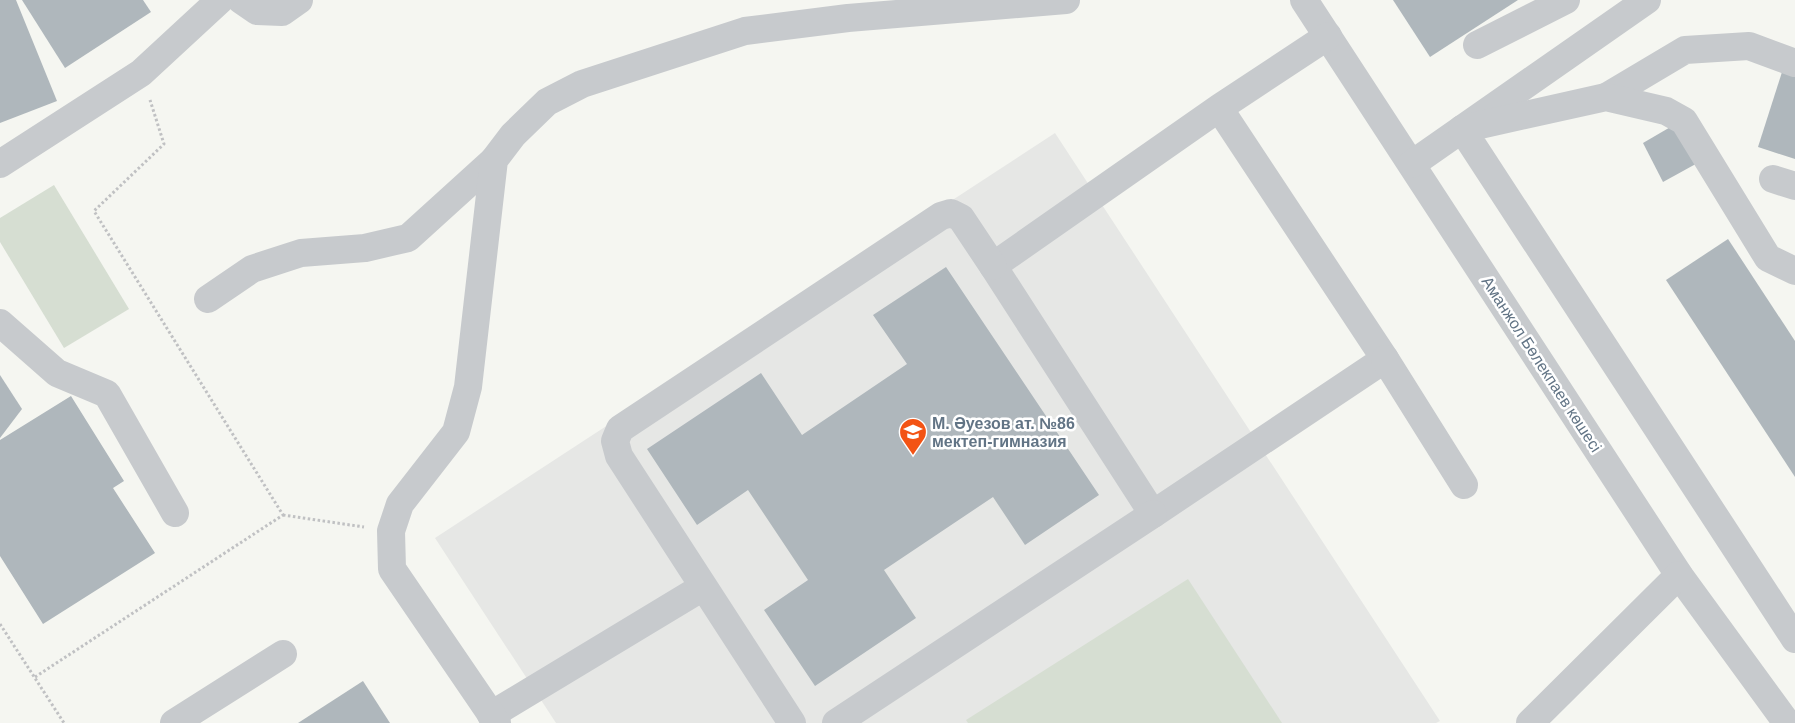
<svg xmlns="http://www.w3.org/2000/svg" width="1795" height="723" font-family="Helvetica,sans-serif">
<rect width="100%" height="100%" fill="#f5f6f1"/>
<path fill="#e6e7e5" d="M 1055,133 L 1440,721 L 1436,723 L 556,723 L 435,538 Z"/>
<g fill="#d6ded2">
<path d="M 54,185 L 129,309 L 64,348 L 0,242 L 0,218 Z"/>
<path d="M 1188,579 L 1282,723 L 968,723 L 966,720 Z"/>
</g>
<g fill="#afb7bc">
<path d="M 0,0 L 16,0 L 57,101 L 0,123 Z"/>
<path d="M 22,0 L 143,0 L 151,12 L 65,68 Z"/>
<path d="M 1393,0 L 1518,0 L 1430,57 Z"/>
<path d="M 1783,69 L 1795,73 L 1795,159 L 1758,147 Z"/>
<path d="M 1679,122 L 1703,160 L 1663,182 L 1643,143 Z"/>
<path d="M 1728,239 L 1795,341 L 1795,477 L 1666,280 Z"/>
<path d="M 946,267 L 1099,495 L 1025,545 L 993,497 L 884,570 L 916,618 L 815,686 L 764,610 L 808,580 L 748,490 L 697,525 L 647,449 L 761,373 L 802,435 L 907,364 L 873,315 Z"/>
<path d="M 0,375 L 22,409 L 0,438 Z"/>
<path d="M 71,396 L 124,481 L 113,488 L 155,553 L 43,624 L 0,556 L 0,440 Z"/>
<path d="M 363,681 L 390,723 L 298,723 Z"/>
</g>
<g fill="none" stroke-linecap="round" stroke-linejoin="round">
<g stroke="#c0c1c3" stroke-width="3" stroke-dasharray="2.5 2.5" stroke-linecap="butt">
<path d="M 283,515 L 364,527"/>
<path d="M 0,624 L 64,723"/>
<path d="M 35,677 L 283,515 L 94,211 L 164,144 L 150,100"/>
</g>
<g stroke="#c7cacd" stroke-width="28">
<path d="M 241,0 L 257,11 L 282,12 L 299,0"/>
<path d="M 1304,0 L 1679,575 L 1787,723"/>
<path d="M 1477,45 L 1566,0"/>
<path d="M 1606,97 L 1685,50 L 1749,46 L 1795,63"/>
<path d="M 1219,108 L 1385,359 L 1153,514 L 993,266 L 1219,108 L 1328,36"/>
<path d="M 0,164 L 141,73 L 220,0"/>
<path d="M 1412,164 L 1647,0"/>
<path d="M 1773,179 L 1795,186"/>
<path d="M 1795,271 L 1768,258 L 1684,121 L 1666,111 L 1606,97 L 1462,129 L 1795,639"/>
<path d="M 208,299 L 252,269 L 301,253 L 365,248 L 408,238 L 494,160"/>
<path d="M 0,323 L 57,373 L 107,394 L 175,513"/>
<path d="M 1385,359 L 1464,485"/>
<path d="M 491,715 L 703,587"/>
<path d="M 174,723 L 283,654"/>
<path d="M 497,723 L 392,569 L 391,531 L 400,504 L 456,432 L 468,387 L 494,160 L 513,135 L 547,102 L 582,84 L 745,31 L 848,18 L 1066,0"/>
<path d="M 792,723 L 619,456 L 615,441 L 620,429 L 941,216 L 951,213 L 961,218 L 993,266"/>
<path d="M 836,723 L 1153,514"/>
<path d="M 1530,723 L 1679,575"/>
</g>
</g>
<defs>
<symbol id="school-pin" viewBox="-11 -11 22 30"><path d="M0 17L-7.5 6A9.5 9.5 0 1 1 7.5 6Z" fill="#f35314" stroke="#fff"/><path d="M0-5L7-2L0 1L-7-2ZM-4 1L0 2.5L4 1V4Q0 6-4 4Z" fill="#fff"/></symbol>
</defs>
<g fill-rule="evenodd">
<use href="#school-pin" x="897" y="416" width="32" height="43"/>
</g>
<g text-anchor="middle" stroke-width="5" stroke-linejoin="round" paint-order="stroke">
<g font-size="16" fill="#627485" stroke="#fff">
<text transform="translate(1542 364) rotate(57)" y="6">Аманжол Бөлекпаев көшесі</text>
</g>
<g font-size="16" font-weight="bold" fill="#627485" stroke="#fff" text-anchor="start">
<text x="932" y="429">М. Әуезов ат. №86<tspan x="932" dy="18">мектеп-гимназия</tspan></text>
</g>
</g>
</svg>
